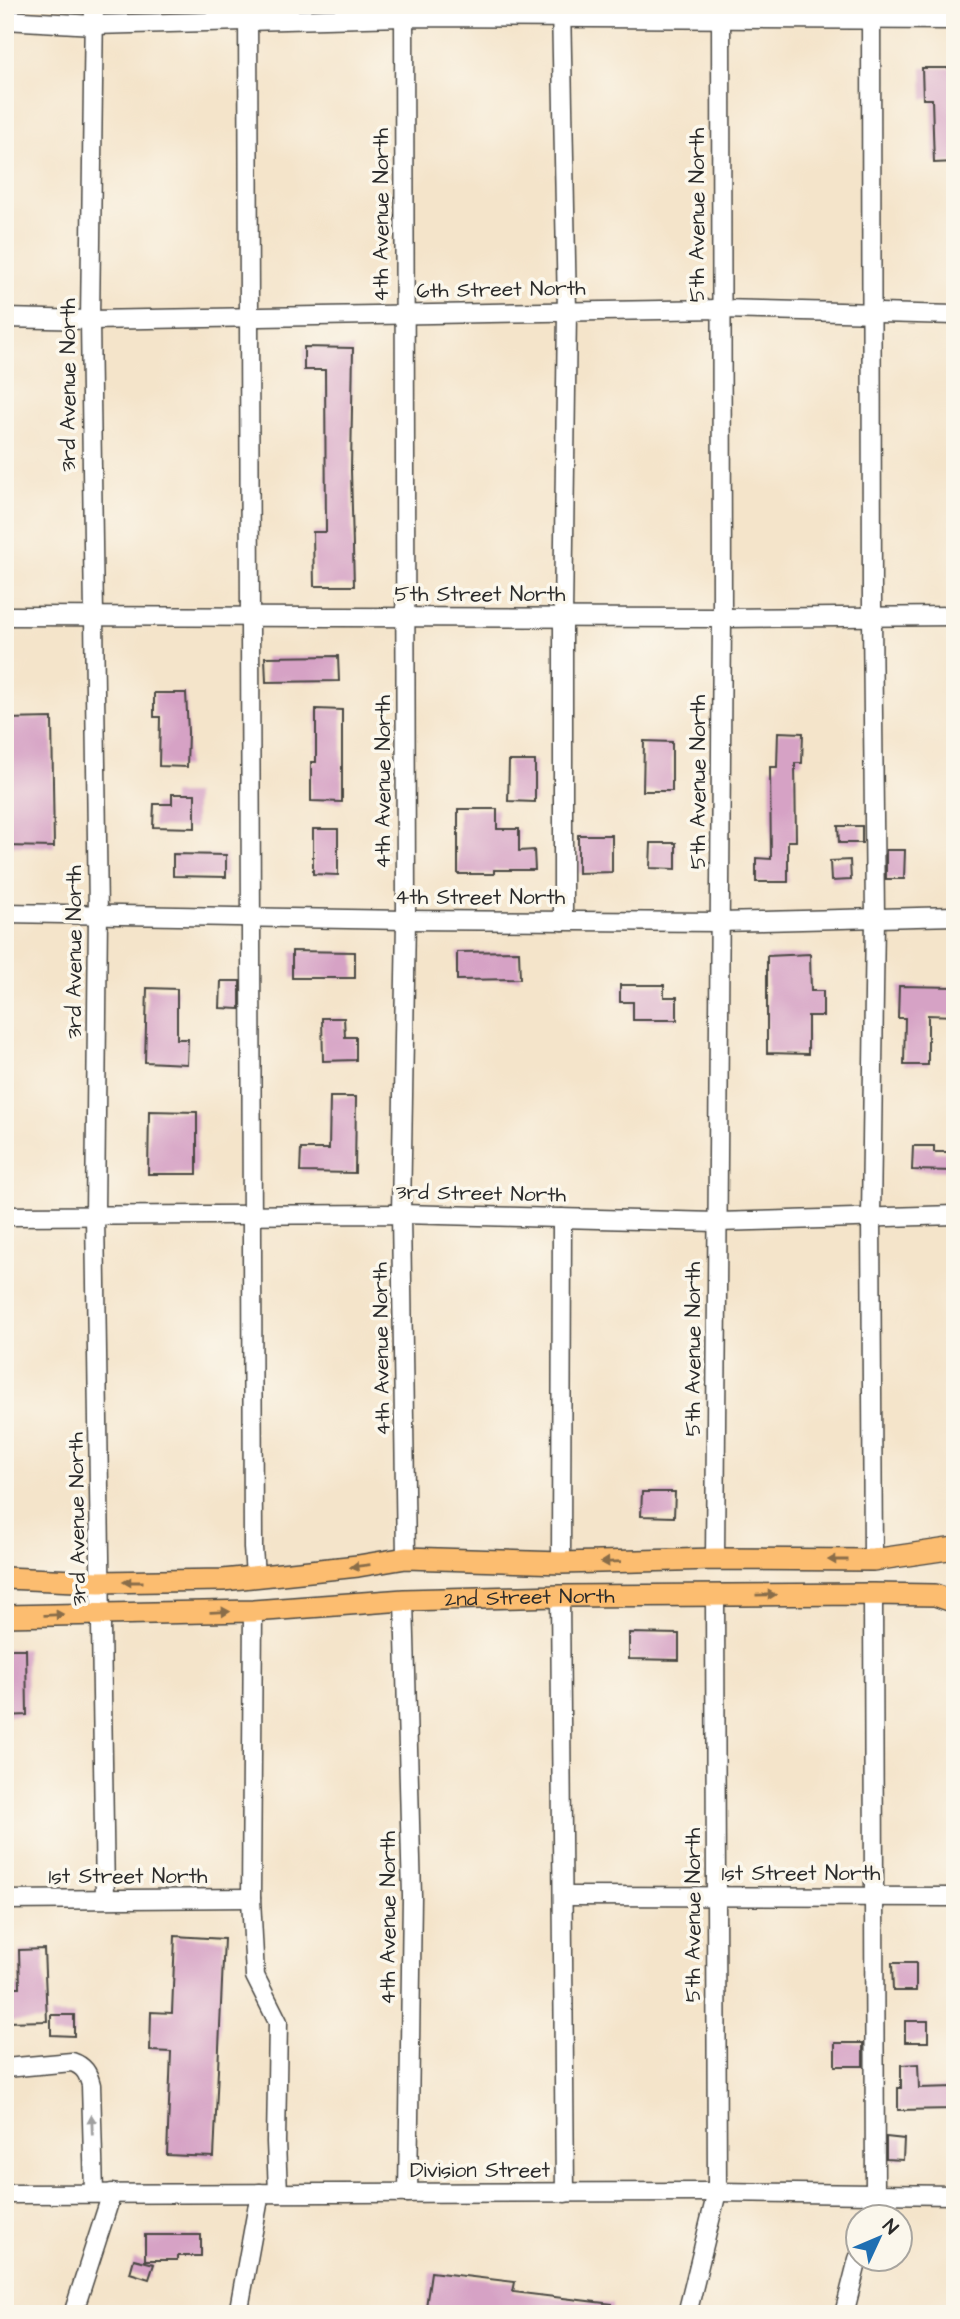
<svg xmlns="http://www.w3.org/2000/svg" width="960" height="2319" font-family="'Architects Daughter',sans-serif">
<rect width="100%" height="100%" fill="#fbf7ec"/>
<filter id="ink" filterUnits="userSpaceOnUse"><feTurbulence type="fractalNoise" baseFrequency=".0143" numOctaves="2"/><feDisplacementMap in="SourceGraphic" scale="14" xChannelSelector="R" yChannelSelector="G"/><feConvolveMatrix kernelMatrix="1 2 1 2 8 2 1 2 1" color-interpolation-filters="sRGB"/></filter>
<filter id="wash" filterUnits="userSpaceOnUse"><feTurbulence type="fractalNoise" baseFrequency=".00686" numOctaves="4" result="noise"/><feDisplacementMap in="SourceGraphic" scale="28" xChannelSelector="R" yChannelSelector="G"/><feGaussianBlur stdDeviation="1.57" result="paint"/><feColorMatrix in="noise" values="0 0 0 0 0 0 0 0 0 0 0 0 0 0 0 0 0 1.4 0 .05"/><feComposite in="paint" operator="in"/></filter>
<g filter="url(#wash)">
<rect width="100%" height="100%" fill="#f4e4ca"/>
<g id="blocks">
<g fill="#d6a2c5">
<path d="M 922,68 L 955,68 L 955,162 L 934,163 L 932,99 L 923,99 Z"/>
<path d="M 304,347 L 353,348 L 351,470 L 354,586 L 314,586 L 313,532 L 326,532 L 325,370 L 304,370 Z"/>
<path d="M 338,656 L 339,681 L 266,682 L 265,657 Z"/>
<path d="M 154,693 L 186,693 L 188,732 L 187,767 L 159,766 L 160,717 L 154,717 Z"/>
<path d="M 316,709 L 342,710 L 342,802 L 311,801 L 311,762 L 316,762 Z"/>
<path d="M 52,718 L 54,847 L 5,846 L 5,719 Z"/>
<path d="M 778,732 L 803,733 L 802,763 L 795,763 L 796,841 L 788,841 L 788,882 L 756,882 L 756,858 L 771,859 L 770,767 L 777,767 Z"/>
<path d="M 644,741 L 672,742 L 672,791 L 643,791 Z"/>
<path d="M 509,761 L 535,761 L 535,802 L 508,801 Z"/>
<path d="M 172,794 L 195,794 L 195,828 L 153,827 L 154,804 L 172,804 Z"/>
<path d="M 458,809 L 497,809 L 497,829 L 519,829 L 519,851 L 534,850 L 535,870 L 494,870 L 494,874 L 458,874 Z"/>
<path d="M 838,826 L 862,826 L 862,843 L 839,843 Z"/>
<path d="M 313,829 L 338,829 L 338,875 L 313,874 Z"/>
<path d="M 578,835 L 612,835 L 612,872 L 578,873 Z"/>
<path d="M 651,843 L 676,843 L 676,869 L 650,868 Z"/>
<path d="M 886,850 L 905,850 L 904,879 L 886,879 Z"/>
<path d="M 173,854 L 226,855 L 226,877 L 173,876 Z"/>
<path d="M 850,860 L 851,880 L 831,881 L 830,861 Z"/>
<path d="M 292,951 L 355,952 L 355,978 L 292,978 Z"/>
<path d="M 519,951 L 520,979 L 457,980 L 457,952 Z"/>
<path d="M 810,954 L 811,991 L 823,991 L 823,1016 L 808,1016 L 808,1054 L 767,1053 L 767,956 Z"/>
<path d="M 221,981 L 240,981 L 240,1009 L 220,1008 Z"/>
<path d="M 620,985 L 664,985 L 664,997 L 677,997 L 677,1020 L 633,1020 L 633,1002 L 620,1002 Z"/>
<path d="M 899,986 L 955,987 L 955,1016 L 928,1015 L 928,1065 L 904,1065 L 905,1018 L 898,1018 Z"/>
<path d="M 147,988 L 177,989 L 177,1039 L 188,1039 L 187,1064 L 145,1062 Z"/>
<path d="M 322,1018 L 344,1018 L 345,1037 L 356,1037 L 356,1060 L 323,1061 Z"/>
<path d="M 330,1097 L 356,1097 L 355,1173 L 300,1172 L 301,1149 L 329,1149 Z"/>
<path d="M 149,1111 L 197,1112 L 197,1174 L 148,1174 Z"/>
<path d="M 913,1146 L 934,1146 L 934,1152 L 955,1152 L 955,1171 L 912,1170 Z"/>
<path d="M 642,1492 L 675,1492 L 674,1517 L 641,1516 Z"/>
<path d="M 629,1633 L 679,1634 L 679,1660 L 629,1659 Z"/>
<path d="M 5,1649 L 26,1649 L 27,1715 L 5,1716 Z"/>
<path d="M 175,1936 L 224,1939 L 214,2157 L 167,2155 L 171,2052 L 150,2051 L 151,2012 L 172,2013 Z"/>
<path d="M 44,1949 L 47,2021 L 5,2022 L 5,1987 L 20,1987 L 19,1950 Z"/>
<path d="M 892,1963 L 916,1963 L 916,1991 L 893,1991 Z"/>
<path d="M 51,2015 L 74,2015 L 74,2036 L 51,2035 Z"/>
<rect x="905" y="2021" width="23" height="21"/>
<rect x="835" y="2043" width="28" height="23"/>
<path d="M 918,2064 L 919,2088 L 955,2087 L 955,2109 L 898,2110 L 898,2088 L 901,2088 L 901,2065 Z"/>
<path d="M 886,2137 L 904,2139 L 903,2160 L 886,2159 Z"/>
<path d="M 145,2235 L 201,2235 L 201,2256 L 177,2256 L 177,2260 L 145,2260 Z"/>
<path d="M 134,2259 L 154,2264 L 149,2279 L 130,2273 Z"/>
<path d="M 431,2272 L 515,2282 L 513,2292 L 612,2304 L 612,2314 L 425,2314 Z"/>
</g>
</g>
</g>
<g filter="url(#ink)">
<use href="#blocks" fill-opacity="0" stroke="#494743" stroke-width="2"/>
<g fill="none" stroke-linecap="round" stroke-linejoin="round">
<defs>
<g id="minor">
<path d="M 94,5 L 90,320 L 98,914 L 95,1215 L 105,1898"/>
<path d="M 248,5 L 253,1548 L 255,1575"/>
<path d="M 404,5 L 406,920 L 401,1214 L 406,1558"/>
<path d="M 561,5 L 567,311 L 563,617 L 563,921"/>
<path d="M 871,5 L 872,616 L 875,918 L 871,1217 L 873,1560"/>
<path d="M 5,20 L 94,25 L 404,17 L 955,20"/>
<path d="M 5,318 L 90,320 L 720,309 L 955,315"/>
<path d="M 5,616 L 722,618 L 955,616"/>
<path d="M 5,913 L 406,920 L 720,922 L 955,916"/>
<path d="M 5,1216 L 401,1214 L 717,1222 L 955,1215"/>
<path d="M 715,1559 L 722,618 L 721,5"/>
<path d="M 561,1563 L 562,1218"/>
<path d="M 560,1596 L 565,2193"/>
<path d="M 404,1600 L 412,1896 L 408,2193"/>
<path d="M 253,1611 L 251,1898 L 255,1976 L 278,2022 L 276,2142 L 278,2193"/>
<path d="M 563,1896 L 955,1897"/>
<path d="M 5,1900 L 251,1898"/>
<path d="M 5,2068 L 72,2062 C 84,2066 88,2073 91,2085 L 94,2193"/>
<path d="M 5,2194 L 717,2192 L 955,2195"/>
<path d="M 869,2218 L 875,2194 L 873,1594"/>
<path d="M 73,2314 L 112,2193"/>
<path d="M 238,2314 L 260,2193"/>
<path d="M 687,2314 L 717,2192 L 715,1596"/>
<path d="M 844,2314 L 858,2259"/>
</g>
<g id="major">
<path d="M 5,1578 L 99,1582 L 223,1580 L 358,1566 L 406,1558 L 561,1563 L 715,1559 L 873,1560 L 955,1548"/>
<path id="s1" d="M 5,1616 L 253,1611 L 404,1600 L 560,1596 L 873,1594 L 935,1595 L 955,1602"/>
</g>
</defs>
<use href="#minor" stroke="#494743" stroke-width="21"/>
<use href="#major" stroke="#494743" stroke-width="24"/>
<use href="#minor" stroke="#fff" stroke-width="18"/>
<use href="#major" stroke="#fcbd6f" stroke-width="21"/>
</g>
<defs><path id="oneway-solid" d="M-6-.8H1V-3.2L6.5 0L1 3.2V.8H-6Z" transform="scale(1.75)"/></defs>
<g fill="#896d4a">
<use href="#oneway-solid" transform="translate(838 1560) rotate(-180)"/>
<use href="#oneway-solid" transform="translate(611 1562) rotate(178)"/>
<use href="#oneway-solid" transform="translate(360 1566) rotate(173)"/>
<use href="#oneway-solid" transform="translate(133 1582) rotate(180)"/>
<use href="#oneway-solid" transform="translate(766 1595) rotate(-1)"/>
<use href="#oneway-solid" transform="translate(220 1612) rotate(-2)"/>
<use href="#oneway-solid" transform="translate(54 1615) rotate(-2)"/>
</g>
<use fill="#a0a0a0" href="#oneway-solid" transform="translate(92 2125) rotate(-92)"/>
</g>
<g text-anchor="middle" stroke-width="7" stroke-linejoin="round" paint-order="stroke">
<g font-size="21" fill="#2b2b2b" stroke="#fbf7ec">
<text transform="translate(381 215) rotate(-90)" y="7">4th Avenue North</text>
<text transform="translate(697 215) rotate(-90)" y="7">5th Avenue North</text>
<text transform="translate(501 289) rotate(-1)" y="7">6th Street North</text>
<text transform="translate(68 385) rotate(-90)" y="7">3rd Avenue North</text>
<text x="480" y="601">5th Street North</text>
<text transform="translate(383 782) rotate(-90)" y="7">4th Avenue North</text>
<text transform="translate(698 782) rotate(-90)" y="7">5th Avenue North</text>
<text x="480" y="904">4th Street North</text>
<text transform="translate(74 952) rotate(-90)" y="7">3rd Avenue North</text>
<text transform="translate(481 1193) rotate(1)" y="7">3rd Street North</text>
<text transform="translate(381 1349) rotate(-91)" y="7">4th Avenue North</text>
<text transform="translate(693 1349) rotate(-90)" y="7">5th Avenue North</text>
<text transform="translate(77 1519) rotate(-91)" y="7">3rd Avenue North</text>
<text dy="7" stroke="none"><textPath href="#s1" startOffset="525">2nd Street North</textPath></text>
<text x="801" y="1880">1st Street North</text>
<text x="128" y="1883">1st Street North</text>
<text transform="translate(693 1915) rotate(-90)" y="7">5th Avenue North</text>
<text transform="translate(388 1918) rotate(-90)" y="7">4th Avenue North</text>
<text x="480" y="2177">Division Street</text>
</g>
</g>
<rect width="960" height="2319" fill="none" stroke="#fbf7ec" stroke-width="28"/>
<g transform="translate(879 2238) rotate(46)"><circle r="33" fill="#fbf7ec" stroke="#a8a59f" stroke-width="2"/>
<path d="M0-5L12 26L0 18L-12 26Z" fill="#1f6fb2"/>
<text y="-10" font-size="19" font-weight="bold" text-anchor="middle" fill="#2b2b2b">N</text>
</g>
</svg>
